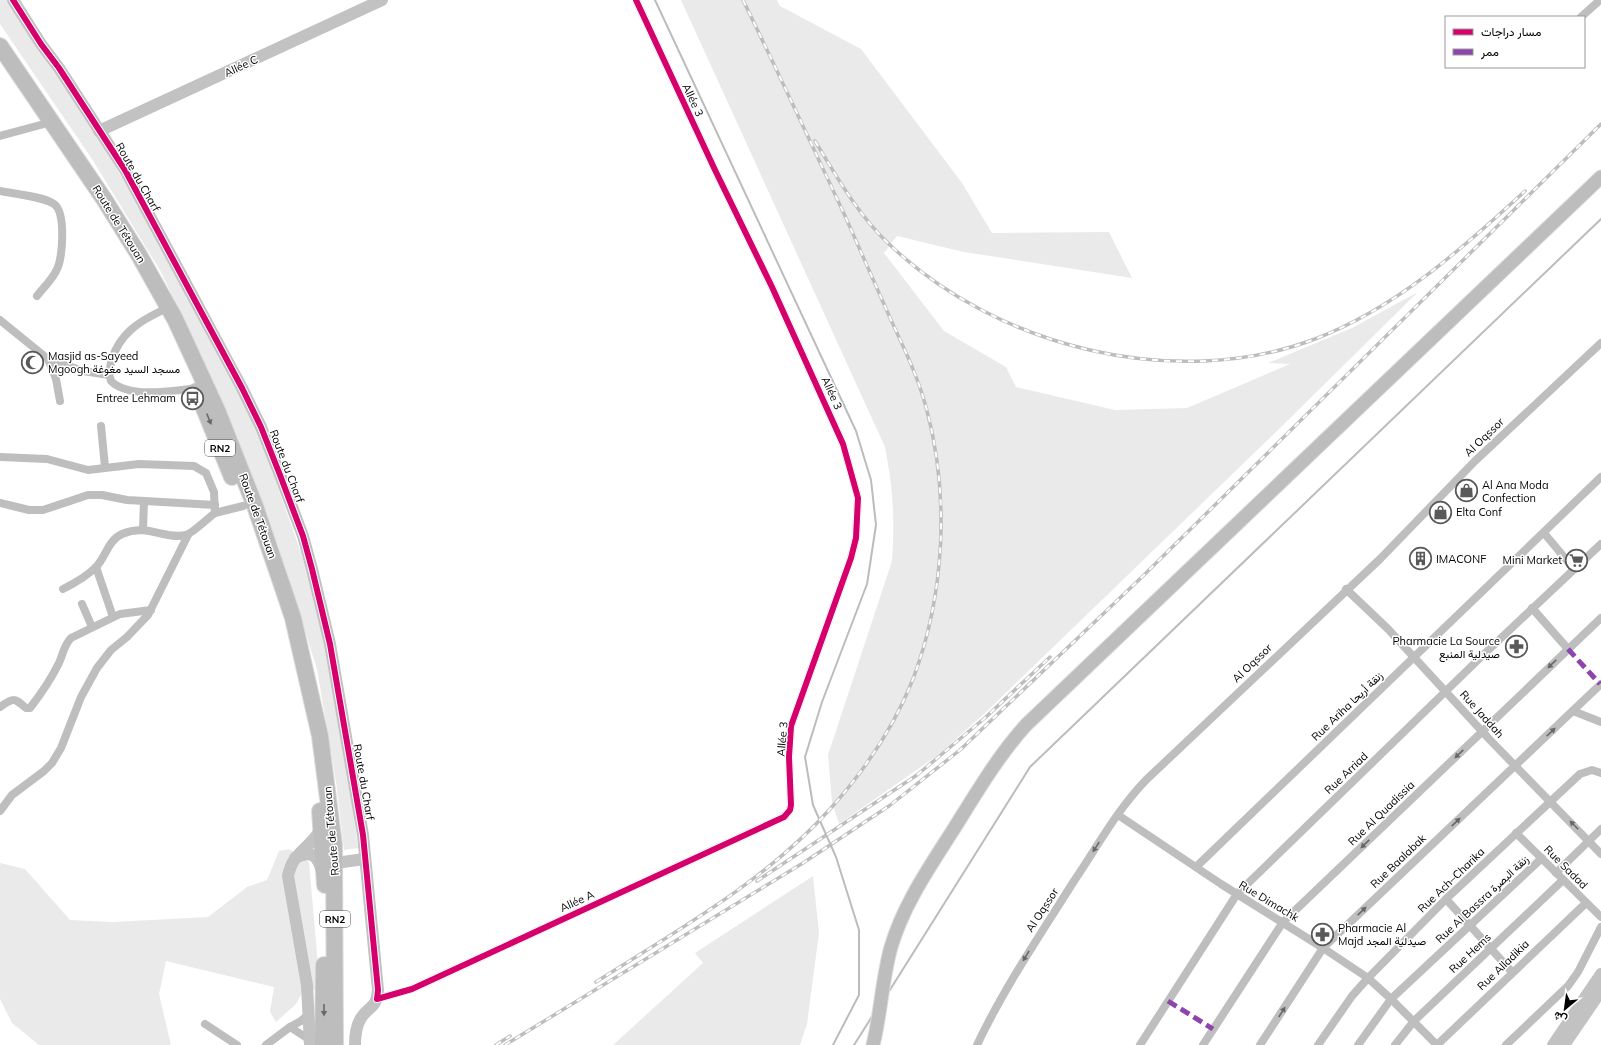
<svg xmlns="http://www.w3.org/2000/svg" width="1601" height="1045" font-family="Mulish,Vazirmatn,sans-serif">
<rect width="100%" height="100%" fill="#fff"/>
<g fill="#eaeaea">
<path d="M 0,0 L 7,0 L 86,116 L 132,195 L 255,422 L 308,573 L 328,661 L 348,776 L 358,848 L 344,850 L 336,782 L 317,669 L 278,546 L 214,383 L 161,272 L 92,159 L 0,24 Z"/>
<path d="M 681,0 L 777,0 L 780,6 L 861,49 L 962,183 L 992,233 L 1109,232 L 1132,278 L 964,252 L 897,236 L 884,253 L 944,331 L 1006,367 L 1016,387 L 1115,410 L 1187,408 L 1290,364 L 1268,363 L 1352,328 L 1418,292 L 1278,430 L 986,712 L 938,755 L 839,824 L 832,802 L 828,755 L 892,561 C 895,518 893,489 885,447 Z"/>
<path d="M 289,849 L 309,862 L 320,988 L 302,993 L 296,1004 L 276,1022 L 270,1012 L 274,987 L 166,961 L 159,994 L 171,1045 L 39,1045 L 12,1023 L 0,999 L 0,863 L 25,869 L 70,920 L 113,922 L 208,917 L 247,887 L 267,880 L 279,851 Z"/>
<path d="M 813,876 L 819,933 L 807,1024 L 800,1045 L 613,1045 L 703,963 L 695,953 Z"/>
</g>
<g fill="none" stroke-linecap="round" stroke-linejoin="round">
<g stroke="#bcbcbc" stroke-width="2">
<path d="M 655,0 L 856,431 L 871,480 L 876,525 L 867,584 L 822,702 L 805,757 L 813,805 L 836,857 L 859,930 L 859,995 L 833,1045"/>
<path d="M 888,993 L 1030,767 L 1601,219"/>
<path d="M 854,1045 L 873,1015"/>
</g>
<defs>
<path id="primary" d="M 873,1045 C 881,1013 882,979 891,947 C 904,903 931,865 955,827 C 977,792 998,756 1026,725 L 1601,177"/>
<g id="highway">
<path d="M 0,46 L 104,199 L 139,255 L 175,319 L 217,410 L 255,506 L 284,591 L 293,618 L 320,736 L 334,845 L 335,1045"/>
<path d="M 197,391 L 232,477"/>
<path d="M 320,811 L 325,885"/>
<path d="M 323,1045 L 324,965"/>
</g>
</defs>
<use href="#primary" stroke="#dbdbdb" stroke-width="15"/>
<use href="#highway" stroke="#dbdbdb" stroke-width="18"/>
<g stroke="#bebebe" stroke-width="8">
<path d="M 1581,17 L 1600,0"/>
<path d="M 0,136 L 44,124"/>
<path d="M 0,191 C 15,194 42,196 54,204 C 66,212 63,258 57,269 C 53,279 43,288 37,296"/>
<path d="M 161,311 C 138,322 120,334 112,359 C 110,367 108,373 111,381 C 129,399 173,391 196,388"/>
<path d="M 0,320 L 48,359 L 56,379 L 60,401"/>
<path d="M 48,359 L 83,371 L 109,375"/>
<path d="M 101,426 L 105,467"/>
<path d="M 0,457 L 47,459 L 88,470 L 139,464 L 194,466 L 206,473 L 214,492 L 215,513 L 243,506"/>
<path d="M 0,503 L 29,510 L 43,510 L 88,495 L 102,495 L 127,500 L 215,505"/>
<path d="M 143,529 L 144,501"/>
<path d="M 1544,533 L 1574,569"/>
<path d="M 96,567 L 113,617"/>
<path d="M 63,589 C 75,583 86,577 96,567 C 106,557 108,540 122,534 C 148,523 164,540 186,535 C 193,533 208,518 215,513"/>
<path d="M 1346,589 L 1388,629 L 1491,741 L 1601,854"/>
<path d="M 82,604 L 92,627"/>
<path d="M 1532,608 L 1568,649"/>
<path d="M 0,707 C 14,697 14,698 26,708 L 30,708 C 41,694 51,679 59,663 C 63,654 64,645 71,638 L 120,614 L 151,610"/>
<path d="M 1573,711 L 1601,722"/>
<path d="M 0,811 L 12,795 L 44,771 L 52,763 L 61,748 L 81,697 L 97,668 L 111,650 L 127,637 L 148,615 L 188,535"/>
<path d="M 1118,815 L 1221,884 L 1323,948 L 1368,978 L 1391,999 L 1437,1045"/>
<path d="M 1516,833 L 1601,917"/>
<path d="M 1196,867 L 1601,477"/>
<path d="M 1556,873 L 1601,829"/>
<path d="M 1446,899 L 1512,972"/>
<path d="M 377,999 L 412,989 L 784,817 L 790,810 L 791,805 L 789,757 L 791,726 L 851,558 L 856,538 L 858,498 L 843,444 L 772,287 L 715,170 L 636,0"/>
<path d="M 310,1013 L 301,1021 L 290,1027 L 310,1040"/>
<path d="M 205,1024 L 237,1045"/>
<path d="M 266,1045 L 290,1027"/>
<path d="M 977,1045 C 1004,988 1040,935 1074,881 C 1097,847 1117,810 1146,780 L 1380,559 L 1475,461 L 1601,343"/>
<path d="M 1140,1045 L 1237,894 L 1482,656 L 1601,544"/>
<path d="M 1203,1045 L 1283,922 L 1601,618"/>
<path d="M 1260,1045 L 1323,948 L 1601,684"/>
<path d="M 1318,1045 L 1352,996 L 1368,978 L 1446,899 L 1580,774 L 1592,770 L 1601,773"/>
<path d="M 1358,1045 L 1391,999 L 1542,858"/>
<path d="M 1395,1045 L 1414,1021 L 1563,880"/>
<path d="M 1437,1045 L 1586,903"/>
<path d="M 1506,1045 L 1568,986 L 1578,972 L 1601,927"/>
</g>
<g stroke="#c2c2c2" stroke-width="12">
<path d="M 13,0 L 41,44 L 59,68 L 125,170 L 242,388 L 261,427 L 280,475 L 303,536 L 312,569 L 330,644 L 363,835 L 378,990 C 376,1010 370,1004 361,1018 C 356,1026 355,1036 355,1045"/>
<path d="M 99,131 L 382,0"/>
<path d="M 295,858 C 312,850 317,855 322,871"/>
<path d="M 335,863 L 365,859"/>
<path d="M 310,1045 L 307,985 L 288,876 C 293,851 310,849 321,829"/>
<path d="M 1553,1045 L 1601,974"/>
<path d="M 1564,1045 L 1601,991"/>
</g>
<use href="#primary" stroke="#bdbdbd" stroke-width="13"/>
<use href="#highway" stroke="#bdbdbd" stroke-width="16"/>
<defs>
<g id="rail">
<path d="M 815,141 C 837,177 858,215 889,244 C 996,347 1175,392 1315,339 C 1396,308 1462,249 1525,191"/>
<path d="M 757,881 L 917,775 L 986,717 L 1050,657"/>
<path d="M 596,982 C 678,930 766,881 831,808 C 864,771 895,725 913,679 C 945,594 950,495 926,407 C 918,377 904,348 891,320 C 876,286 861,252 846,218 C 812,145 778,72 743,0"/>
<path d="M 496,1045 L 510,1036"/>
<path d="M 505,1045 L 803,863 L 889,806 L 960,750 L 1143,576 L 1601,124"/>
</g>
</defs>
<use href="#rail" stroke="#bdbdbd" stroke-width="3.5"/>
<use href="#rail" stroke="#fff" stroke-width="2" stroke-dasharray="6" stroke-linecap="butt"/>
<g stroke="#8e44ad" stroke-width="5" stroke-dasharray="10 5" stroke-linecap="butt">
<path d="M 1568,649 L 1600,684"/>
<path d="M 1168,1001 L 1213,1029"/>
</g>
<defs>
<path id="cycleway" d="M 13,0 L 41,44 L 59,68 L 125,170 L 242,388 L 261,427 L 280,475 L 303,536 L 312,569 L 330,644 L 363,835 L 378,990 L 377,999 L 412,989 L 784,817 L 790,810 L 791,805 L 789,757 L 791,726 L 851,558 L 856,538 L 858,498 L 843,444 L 772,287 L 715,170 L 636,0"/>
</defs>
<use href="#cycleway" stroke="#fff" stroke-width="8"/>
<use href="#cycleway" stroke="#d6006c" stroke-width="6"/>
</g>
<defs><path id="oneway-solid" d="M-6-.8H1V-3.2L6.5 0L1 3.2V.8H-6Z"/></defs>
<g fill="#686868">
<use href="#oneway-solid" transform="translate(209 419) rotate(68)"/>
<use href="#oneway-solid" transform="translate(1552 664) rotate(136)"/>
<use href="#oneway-solid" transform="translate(1551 732) rotate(-43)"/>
<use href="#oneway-solid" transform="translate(1459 754) rotate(136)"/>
<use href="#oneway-solid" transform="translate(1456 822) rotate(-44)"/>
<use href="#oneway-solid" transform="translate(1574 825) rotate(-135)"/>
<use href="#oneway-solid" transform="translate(1365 844) rotate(136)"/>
<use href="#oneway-solid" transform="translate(1096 847) rotate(123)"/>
<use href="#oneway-solid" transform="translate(1362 911) rotate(-44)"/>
<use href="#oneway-solid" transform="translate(1026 956) rotate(121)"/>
<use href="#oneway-solid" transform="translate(324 1010) rotate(90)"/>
<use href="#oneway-solid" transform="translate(1282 1012) rotate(-57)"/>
</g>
<defs>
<symbol id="mosque-ring" viewBox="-11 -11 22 22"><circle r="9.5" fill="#fff" stroke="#595959" stroke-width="1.5"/><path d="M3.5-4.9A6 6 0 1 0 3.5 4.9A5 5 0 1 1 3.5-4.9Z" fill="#595959"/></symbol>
<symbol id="bus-ring" viewBox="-11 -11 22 22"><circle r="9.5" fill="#fff" stroke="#595959" stroke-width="1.5"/><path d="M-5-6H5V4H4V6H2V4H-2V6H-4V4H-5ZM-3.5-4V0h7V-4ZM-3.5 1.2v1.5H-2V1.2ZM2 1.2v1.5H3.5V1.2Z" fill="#595959"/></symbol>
<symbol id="shop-ring" viewBox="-11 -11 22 22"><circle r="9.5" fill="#fff" stroke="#595959" stroke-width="1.5"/><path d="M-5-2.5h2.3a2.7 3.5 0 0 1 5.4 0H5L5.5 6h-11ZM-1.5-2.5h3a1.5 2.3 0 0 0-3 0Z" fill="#595959"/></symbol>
<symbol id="building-ring" viewBox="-11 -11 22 22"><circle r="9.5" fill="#fff" stroke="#595959" stroke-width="1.5"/><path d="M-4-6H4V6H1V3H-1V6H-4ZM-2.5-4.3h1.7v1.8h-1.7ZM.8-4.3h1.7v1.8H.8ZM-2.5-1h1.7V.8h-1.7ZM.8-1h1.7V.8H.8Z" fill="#595959"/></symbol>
<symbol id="supermarket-ring" viewBox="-11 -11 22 22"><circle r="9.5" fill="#fff" stroke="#595959" stroke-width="1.5"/><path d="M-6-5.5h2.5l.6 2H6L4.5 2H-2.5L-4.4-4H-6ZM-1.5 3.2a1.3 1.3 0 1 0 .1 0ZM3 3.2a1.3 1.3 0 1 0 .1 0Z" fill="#595959"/></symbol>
<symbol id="pharmacy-ring" viewBox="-11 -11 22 22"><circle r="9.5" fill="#fff" stroke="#595959" stroke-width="1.5"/><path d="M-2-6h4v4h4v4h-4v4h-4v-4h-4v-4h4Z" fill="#595959"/></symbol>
</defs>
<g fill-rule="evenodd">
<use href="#mosque-ring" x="20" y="350" width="25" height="25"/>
<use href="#bus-ring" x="180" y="386" width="25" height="25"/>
<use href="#shop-ring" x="1454" y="478" width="25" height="25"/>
<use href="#shop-ring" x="1428" y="500" width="25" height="25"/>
<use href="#building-ring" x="1408" y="546" width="25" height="25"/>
<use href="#supermarket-ring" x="1564" y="548" width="25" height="25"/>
<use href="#pharmacy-ring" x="1504" y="634" width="25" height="25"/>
<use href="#pharmacy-ring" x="1310" y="922" width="25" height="25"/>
</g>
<g text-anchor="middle" stroke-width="3" stroke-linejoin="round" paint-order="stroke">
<g fill="#fff" stroke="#4c4c4c" stroke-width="1">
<rect x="205" y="440" width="30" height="16" rx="3"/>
<rect x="320" y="911" width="30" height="16" rx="3"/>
</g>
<g font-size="10" font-weight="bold" fill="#000">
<text x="220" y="452">RN2</text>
<text x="335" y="923">RN2</text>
</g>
<g font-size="11" fill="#000" stroke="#fff">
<text transform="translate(241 66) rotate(-25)" y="4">Allée C</text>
<text transform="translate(693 100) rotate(65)" y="4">Allée 3</text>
<text transform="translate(138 177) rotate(60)" y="4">Route du Charf</text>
<text transform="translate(119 224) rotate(58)" y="4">Route de Tétouan</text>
<text transform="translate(832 393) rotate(66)" y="4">Allée 3</text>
<text transform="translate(1484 437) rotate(-44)" y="4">Al Oqssor</text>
<text transform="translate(287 466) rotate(69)" y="4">Route du Charf</text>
<text transform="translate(258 516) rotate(70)" y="4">Route de Tétouan</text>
<text transform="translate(1252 663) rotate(-44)" y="4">Al Oqssor</text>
<text transform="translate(1347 706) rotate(-44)" y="4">Rue Ariha زنقة أريحا</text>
<text transform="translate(1482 714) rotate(48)" y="4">Rue Jaddah</text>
<text transform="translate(782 739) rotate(-85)" y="4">Allée 3</text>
<text transform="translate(1346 773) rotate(-44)" y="4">Rue Arriad</text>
<text transform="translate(364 782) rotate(80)" y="4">Route du Charf</text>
<text transform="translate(1381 813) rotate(-44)" y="4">Rue Al Quadissia</text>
<text transform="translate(331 831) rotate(-95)" y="4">Route de Tétouan</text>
<text transform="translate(1398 861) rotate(-44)" y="4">Rue Baalabak</text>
<text transform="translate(1566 867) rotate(45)" y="4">Rue Sadad</text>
<text transform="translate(1451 880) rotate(-44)" y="4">Rue Ach–Charika</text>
<text transform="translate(1482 899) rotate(-43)" y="4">Rue Al Bassra زنقة البصرة</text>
<text transform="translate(577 901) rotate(-25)" y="4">Allée A</text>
<text transform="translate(1269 901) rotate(31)" y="4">Rue Dimachk</text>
<text transform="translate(1042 910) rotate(-57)" y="4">Al Oqssor</text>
<text transform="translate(1470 953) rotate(-43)" y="4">Rue Hems</text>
<text transform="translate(1503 965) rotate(-44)" y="4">Rue Alladikia</text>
</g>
<g font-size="11" fill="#000" stroke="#fff" text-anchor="start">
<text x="48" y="360">Masjid as-Sayeed<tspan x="48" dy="13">Mgoogh مسجد السيد مغوغة</tspan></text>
<text x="176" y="402" text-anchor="end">Entree Lehmam</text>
<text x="1482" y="489">Al Ana Moda<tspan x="1482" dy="13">Confection</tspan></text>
<text x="1456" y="516">Elta Conf</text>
<text x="1436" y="563">IMACONF</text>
<text x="1562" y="564" text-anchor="end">Mini Market</text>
<text x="1500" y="645" text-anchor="end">Pharmacie La Source<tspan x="1500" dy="13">صيدلية المنبع</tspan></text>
<text x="1338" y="932">Pharmacie Al<tspan x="1338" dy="13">Majd صيدلية المجد</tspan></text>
</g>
</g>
<rect x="1445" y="16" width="140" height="52" fill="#ffffff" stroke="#999999"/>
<rect x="1453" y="29" width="20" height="6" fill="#d6006c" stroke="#999999"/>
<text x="1481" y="36" font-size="12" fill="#000000">مسار دراجات</text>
<rect x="1453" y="49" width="20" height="6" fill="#8e44ad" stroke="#999999"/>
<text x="1481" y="56" font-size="12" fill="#000000">ممر</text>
<g transform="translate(1565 1009) rotate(209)" stroke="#ffffff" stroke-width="3" paint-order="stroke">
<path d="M0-3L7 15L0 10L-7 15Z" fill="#000000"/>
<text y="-6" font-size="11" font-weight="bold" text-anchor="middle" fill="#000000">ش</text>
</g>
</svg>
